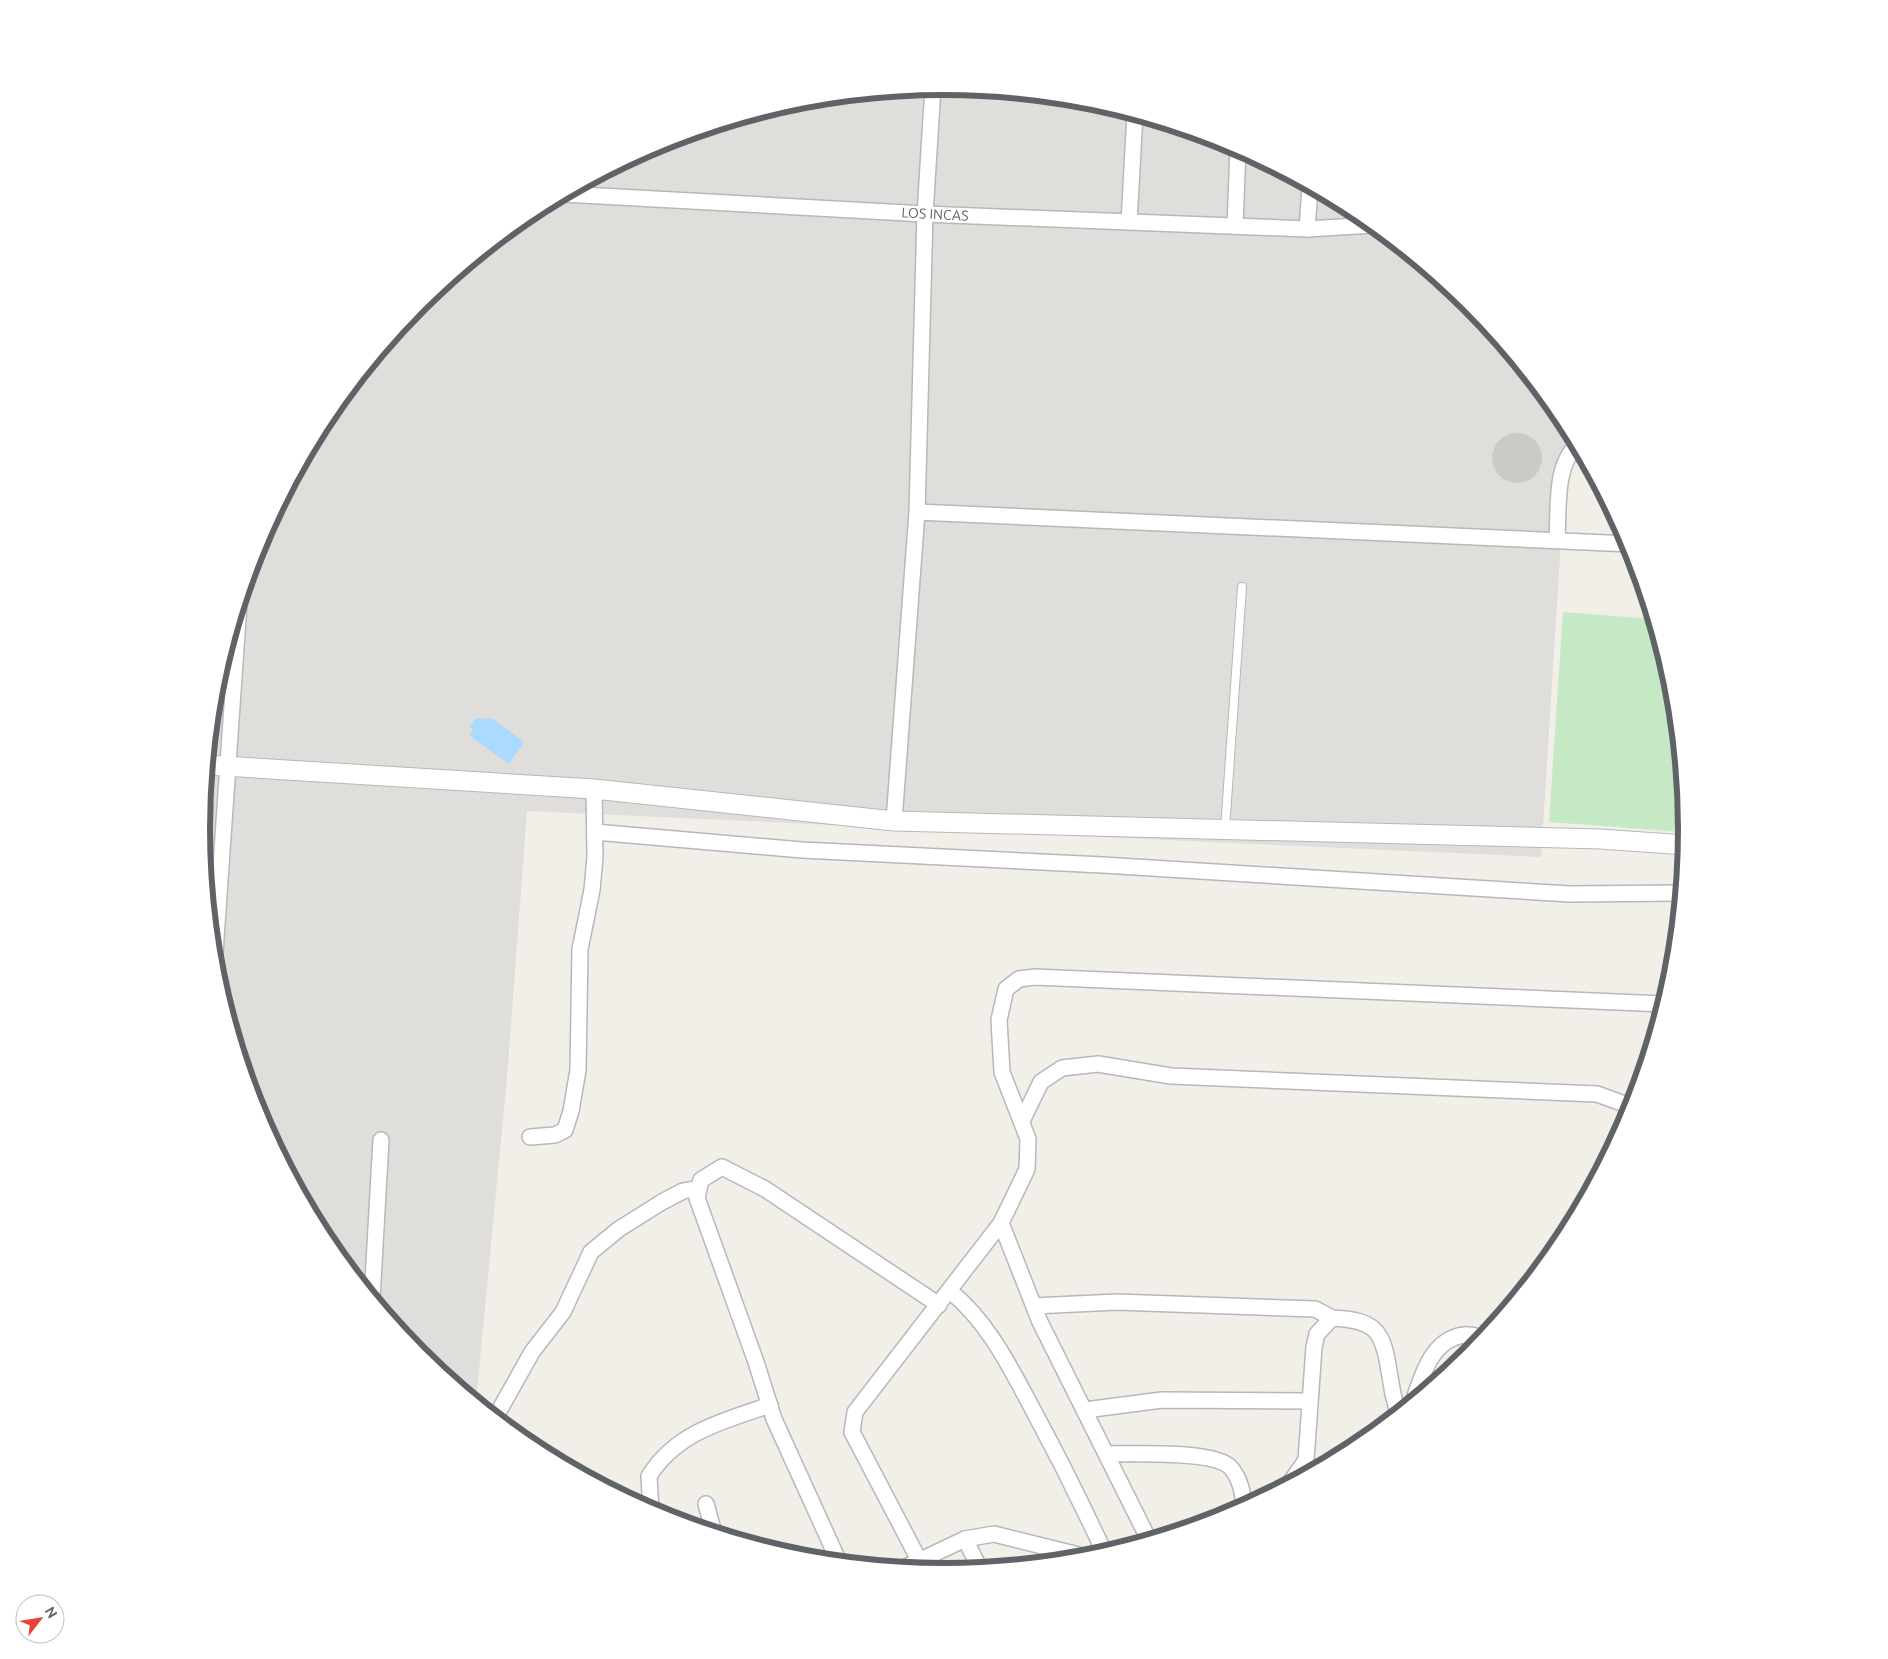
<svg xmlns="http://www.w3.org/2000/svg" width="1888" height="1659" font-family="Ubuntu,sans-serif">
<rect width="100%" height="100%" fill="#f1efe8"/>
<path fill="#e0deda" d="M 944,86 L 1089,101 L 1229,143 L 1357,212 L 1470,304 L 1562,417 L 1566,423 L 1562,526 L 1541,857 L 527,811 L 507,1077 L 476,1402 L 418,1355 L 326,1242 L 257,1114 L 215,974 L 201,829 L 215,684 L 257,545 L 326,416 L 419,304 L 531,211 L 660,143 L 799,100 Z"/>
<path fill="#c5e8c5" d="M 1563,612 L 1653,619 L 1673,685 L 1686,814 L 1684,832 L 1549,822 Z"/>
<path fill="#aadaff" d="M 476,718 L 493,719 L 524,742 L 509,764 L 470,736 L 473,729 L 470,727 Z"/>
<circle fill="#cccac5" cx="1517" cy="458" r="25"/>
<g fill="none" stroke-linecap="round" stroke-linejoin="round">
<defs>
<path id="service" d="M 1225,829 L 1242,587"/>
<g id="minor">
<path d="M 564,194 L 925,214 L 1307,229 L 1373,225"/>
<path d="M 1129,222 L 1135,114"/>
<path d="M 1235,226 L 1238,148"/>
<path d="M 1307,229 L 1310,187"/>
<path d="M 917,512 L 1630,544"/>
<path d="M 1557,540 C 1559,510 1554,467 1577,445"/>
<path d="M 894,821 L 917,512 L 925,214 L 933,87"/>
<path d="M 595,832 L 802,850 L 1103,865 L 1570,894 L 1681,893"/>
<path d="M 214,968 L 239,604"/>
<path d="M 1022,1121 L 1041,1082 L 1062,1068 L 1098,1064 L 1171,1076 L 1597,1094 L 1633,1107"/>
<path d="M 530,1137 L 555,1135 L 565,1130 L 571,1111 L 578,1070 L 580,949 L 592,890 L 595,857 L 594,789"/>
<path d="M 1001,1223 L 1040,1322 L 1149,1540"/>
<path d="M 950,1291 C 988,1322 1009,1365 1032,1408 C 1058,1456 1082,1504 1105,1554"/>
<path d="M 372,1298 L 381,1140"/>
<path d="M 1034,1306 L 1117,1302 L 1315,1309 L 1332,1318"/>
<path d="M 1413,1402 C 1422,1375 1432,1339 1464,1335 C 1470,1334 1478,1337 1483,1338"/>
<path d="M 1085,1410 L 1162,1400 L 1309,1401"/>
<path d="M 495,1418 L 532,1352 L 563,1312 L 591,1252 L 619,1229 L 662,1202 L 683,1191 L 699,1188"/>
<path d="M 1107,1454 C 1132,1454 1216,1450 1231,1468 C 1241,1480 1243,1494 1244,1508"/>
<path d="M 1289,1484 L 1306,1460 L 1314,1347 L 1317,1334 L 1332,1318 C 1375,1320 1383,1330 1389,1371 C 1391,1386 1394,1400 1398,1414"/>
<path d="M 706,1504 L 714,1533"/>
<path d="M 651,1512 L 649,1476 C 677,1432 723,1421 770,1405"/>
<path d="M 965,1539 L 980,1569"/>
<path d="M 919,1560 L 852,1432 L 855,1412 L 1001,1223 L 1027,1169 L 1028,1139 L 1002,1072 L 999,1020 L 1006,989 L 1019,979 L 1035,977 L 1664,1004"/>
<path d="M 839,1562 L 774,1419 L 756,1362 L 697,1198 L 701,1180 L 722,1167 L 765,1189 L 939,1305"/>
<path d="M 902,1569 L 965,1539 L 994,1534 L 1091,1558"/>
</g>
<path id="tertiary" d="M 207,765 L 594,789 L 894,821 L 1600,839 L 1686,845"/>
</defs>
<use href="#service" stroke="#b5b8bc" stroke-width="10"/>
<use href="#minor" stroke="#b5b8bc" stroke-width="18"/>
<use href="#tertiary" stroke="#b5b8bc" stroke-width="21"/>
<use href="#service" stroke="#fff" stroke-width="8"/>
<use href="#minor" stroke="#fff" stroke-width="15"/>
<use href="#tertiary" stroke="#fff" stroke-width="19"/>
</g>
<g text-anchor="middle" stroke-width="4.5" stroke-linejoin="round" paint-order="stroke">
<g font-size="14" fill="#5f6368" stroke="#fff">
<text transform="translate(935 214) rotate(3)" y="5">LOS INCAS</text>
</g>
</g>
<path d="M0 0H1888V1659H0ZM210 829a734 734 0 1 1 1468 0a734 734 0 1 1-1468 0Z" fill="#fff" fill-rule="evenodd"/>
<path fill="none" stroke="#5f6368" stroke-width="6" d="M210 829a734 734 0 1 1 1468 0a734 734 0 1 1-1468 0Z"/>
<g transform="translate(40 1619) rotate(59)"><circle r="24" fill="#ffffff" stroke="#bfc1c3"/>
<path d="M0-4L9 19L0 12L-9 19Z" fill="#ea4335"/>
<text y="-8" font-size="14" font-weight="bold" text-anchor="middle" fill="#5f6368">N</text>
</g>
</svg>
